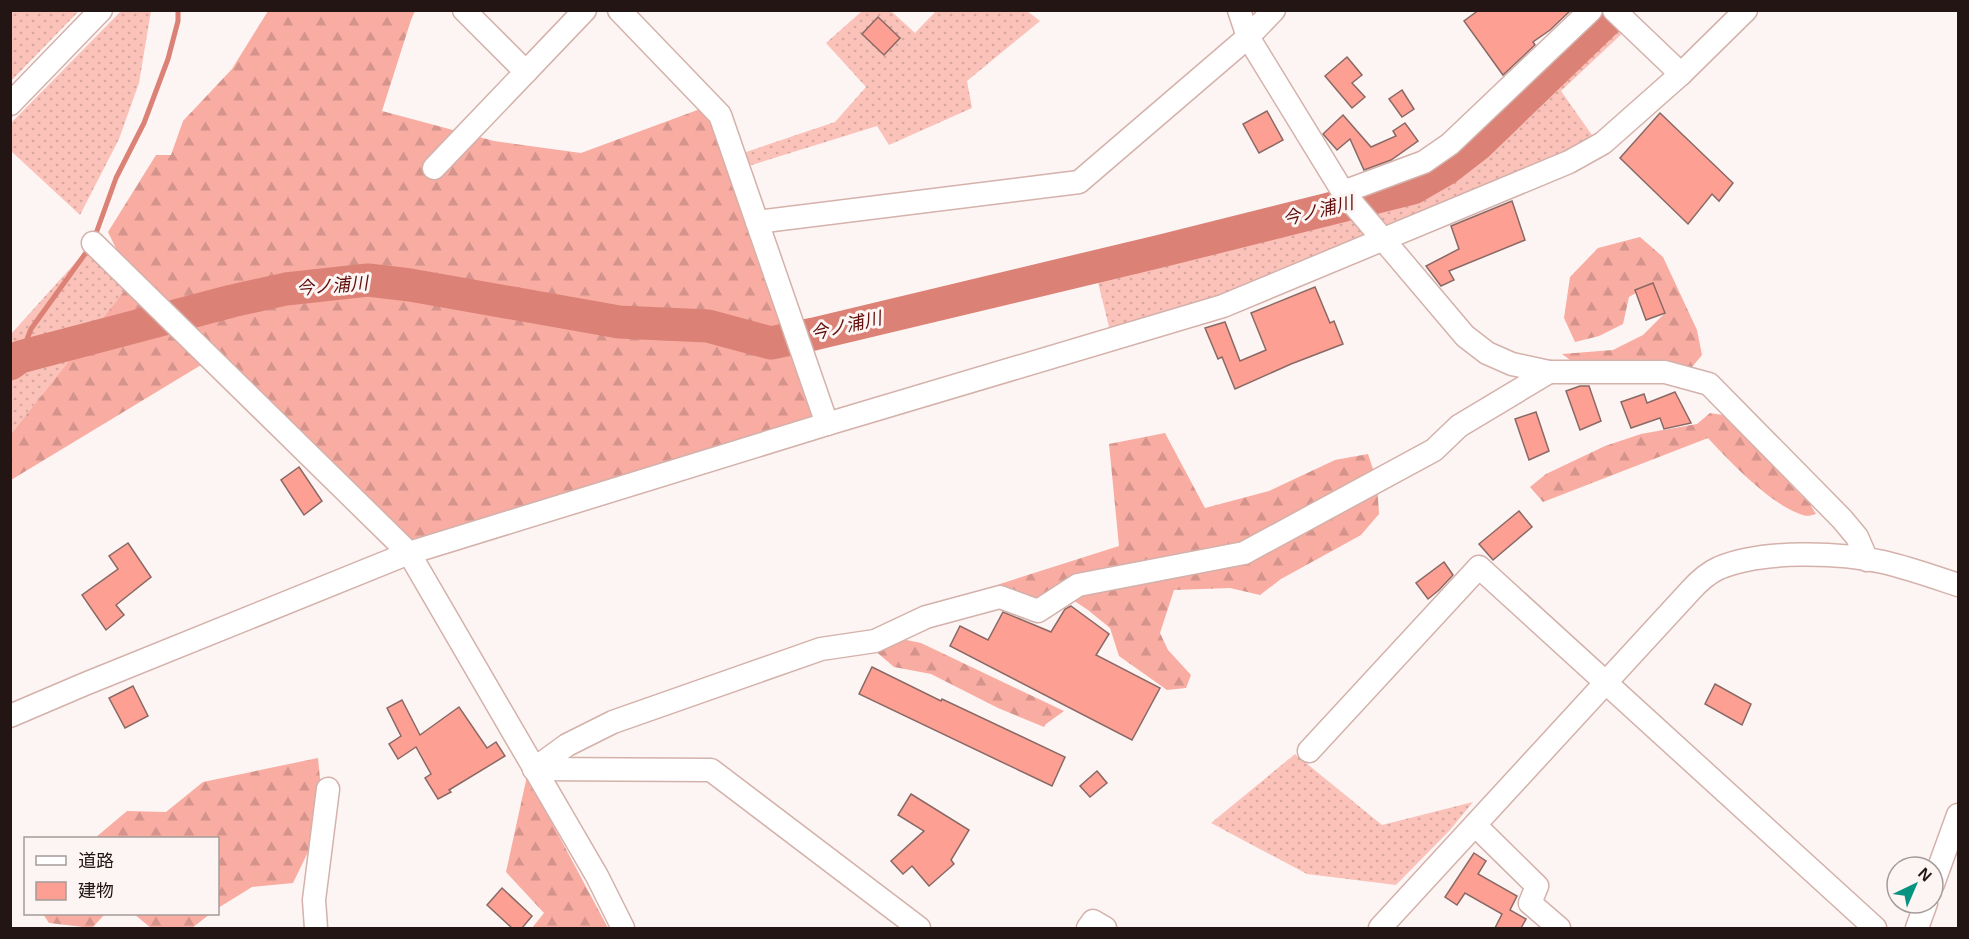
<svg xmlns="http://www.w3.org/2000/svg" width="1969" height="939" font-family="Arial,'Noto Sans JP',sans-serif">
<defs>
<pattern id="grass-dots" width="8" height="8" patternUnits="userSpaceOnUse" patternTransform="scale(1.5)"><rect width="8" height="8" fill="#fbc2ba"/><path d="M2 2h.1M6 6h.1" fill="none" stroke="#d7a69f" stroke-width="1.8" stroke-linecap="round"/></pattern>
<pattern id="forest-firs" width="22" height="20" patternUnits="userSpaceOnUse" patternTransform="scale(1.5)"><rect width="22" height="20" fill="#f8aca2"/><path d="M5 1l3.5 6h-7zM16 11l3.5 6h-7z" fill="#d4938b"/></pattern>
</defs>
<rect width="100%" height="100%" fill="#fcf5f3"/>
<g fill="url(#grass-dots)">
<path d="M 11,10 L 79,11 L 11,81 L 10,11 Z"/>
<path d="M 121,11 L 151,11 L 139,83 L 119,139 L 80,215 L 11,151 L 11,123 Z"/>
<path d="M 862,11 L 891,11 L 915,33 L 936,11 L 1027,11 L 1040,21 L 967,81 L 972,108 L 889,145 L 877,126 L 739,169 L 734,156 L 835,122 L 866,87 L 826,43 Z"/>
<path d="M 1591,11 L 1611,11 L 1626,30 L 1561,91 L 1599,145 L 1112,339 L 1092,258 L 1217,228 L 1426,161 Z"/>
<path d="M 93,243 L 132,281 L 11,434 L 11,334 Z"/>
<path d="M 1295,754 L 1382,825 L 1473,802 L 1450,830 L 1396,885 L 1307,874 L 1211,823 Z"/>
</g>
<g fill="url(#forest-firs)">
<path d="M 268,11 L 415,11 L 411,20 L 382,111 L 494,141 L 581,153 L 711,105 L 827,424 L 409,553 L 211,359 L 11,480 L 11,434 L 132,281 L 108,232 L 156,155 L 171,155 L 183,121 L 232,69 Z"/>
<path d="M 1640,237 L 1663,257 L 1697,330 L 1702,355 L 1692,367 L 1639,372 L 1577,365 L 1562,354 L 1613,350 L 1643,335 L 1665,313 L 1653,283 L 1629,297 L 1623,324 L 1599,336 L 1575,342 L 1564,318 L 1570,277 L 1598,248 Z"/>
<path d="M 1710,413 L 1742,418 L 1762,439 L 1789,483 L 1810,504 L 1816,514 C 1812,515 1807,517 1803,515 C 1772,506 1729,461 1708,438 L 1543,502 L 1530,487 L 1546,474 L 1605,446 L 1641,434 L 1697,424 Z"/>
<path d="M 1165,433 L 1205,508 L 1269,491 L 1335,460 L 1368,454 L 1377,481 L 1379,514 L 1361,535 L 1281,579 L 1260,595 L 1230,588 L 1174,590 L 1160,633 L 1168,650 L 1191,675 L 1186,688 L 1167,690 L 1119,656 L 1110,628 L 1088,610 L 1064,594 L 1032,602 L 931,606 L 1119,546 L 1109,444 Z"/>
<path d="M 887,636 L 921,643 L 1064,711 L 1046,724 L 1044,727 L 998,708 L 931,674 L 894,667 L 866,643 Z"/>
<path d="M 318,758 L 324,819 L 293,883 L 252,887 L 218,908 L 218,838 L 95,838 L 127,811 L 166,812 L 203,782 Z"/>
<path d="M 527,776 L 608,928 L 532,928 L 544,913 L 506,872 Z"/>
<path d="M 43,914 L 105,914 L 92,928 L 49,923 Z"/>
<path d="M 134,914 L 210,914 L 192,928 L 151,928 Z"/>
</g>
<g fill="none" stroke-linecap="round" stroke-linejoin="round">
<g stroke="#dc8176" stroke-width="5">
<path d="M 94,239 L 116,178 L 144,123 L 168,59 L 178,21 L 178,10"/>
<path d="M 20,357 L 31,329 L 90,247"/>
</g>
<path stroke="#dc8176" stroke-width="33" d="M 10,364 L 20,357 L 232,301 L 286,289 L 368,280 L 410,285 L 619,322 L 708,326 L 771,343 L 814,334 L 1161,251 L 1413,188 L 1446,169 L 1477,145 L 1617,10"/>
</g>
<g fill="#fd9f93" stroke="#8a6965" stroke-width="1.5">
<path d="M 1479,10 L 1571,10 L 1550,30 L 1533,42 L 1535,45 L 1503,75 L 1464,21 Z"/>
<path d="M 878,17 L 900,38 L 884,55 L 862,34 Z"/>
<path d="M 1347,57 L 1362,75 L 1352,83 L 1365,97 L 1352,108 L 1325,76 Z"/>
<path d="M 1402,90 L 1414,109 L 1402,117 L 1389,99 Z"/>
<path d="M 1267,111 L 1283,140 L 1259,153 L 1243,124 Z"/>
<path d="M 1660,113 L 1733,183 L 1719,201 L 1712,194 L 1688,224 L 1620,158 Z"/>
<path d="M 1343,115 L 1371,147 L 1396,136 L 1393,131 L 1405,123 L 1418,141 L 1391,160 L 1364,170 L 1350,139 L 1337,150 L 1323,134 Z"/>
<path d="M 1512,201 L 1525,240 L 1449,271 L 1454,280 L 1441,286 L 1426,266 L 1459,249 L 1451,226 Z"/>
<path d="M 1653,283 L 1665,313 L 1646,320 L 1635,290 Z"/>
<path d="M 1315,287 L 1330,323 L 1334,321 L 1343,344 L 1291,364 L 1235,389 L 1222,357 L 1218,359 L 1205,328 L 1225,322 L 1240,361 L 1266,350 L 1251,313 Z"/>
<path d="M 1580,386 L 1589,386 L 1601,421 L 1580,430 L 1566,391 Z"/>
<path d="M 1675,392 L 1691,423 L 1664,429 L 1660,418 L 1631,428 L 1621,402 L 1644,394 L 1647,403 Z"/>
<path d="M 1536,412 L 1549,451 L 1529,460 L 1515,419 Z"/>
<path d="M 299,467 L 322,501 L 304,515 L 281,480 Z"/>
<path d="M 1519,511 L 1532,527 L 1493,560 L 1479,544 Z"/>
<path d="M 128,543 L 151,577 L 116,605 L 124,615 L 106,630 L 82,595 L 118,569 L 109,556 Z"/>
<path d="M 1444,562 L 1453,575 L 1439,590 L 1428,599 L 1416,583 Z"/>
<path d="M 1071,606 L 1109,634 L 1096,655 L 1160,688 L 1132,740 L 950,646 L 960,626 L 988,640 L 1003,612 L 1051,632 L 1065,609 Z"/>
<path d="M 872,667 L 941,701 L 942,699 L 1065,757 L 1052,786 L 859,694 Z"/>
<path d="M 1715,684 L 1751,704 L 1742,725 L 1705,704 Z"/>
<path d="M 133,686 L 148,716 L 125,728 L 109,698 Z"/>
<path d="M 402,700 L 420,735 L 459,707 L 487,748 L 496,742 L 505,756 L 449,790 L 451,792 L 438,799 L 425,778 L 431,774 L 416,747 L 398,759 L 389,744 L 401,736 L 387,708 Z"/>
<path d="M 1097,771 L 1107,783 L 1090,797 L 1080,786 Z"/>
<path d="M 911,794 L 969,830 L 951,860 L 954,864 L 929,886 L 912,866 L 903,874 L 891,861 L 924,831 L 898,815 Z"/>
<path d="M 1474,853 L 1486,861 L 1478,874 L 1517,896 L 1510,910 L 1526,919 L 1521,928 L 1495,928 L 1502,914 L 1465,893 L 1457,905 L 1445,897 Z"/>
<path d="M 502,888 L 532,916 L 522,928 L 512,928 L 487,905 Z"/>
</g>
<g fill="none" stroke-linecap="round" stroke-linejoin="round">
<defs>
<g id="minor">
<path d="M 464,10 L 526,72"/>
<path d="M 619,10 L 720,115 L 827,424"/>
<path d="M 1239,10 L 1248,37 L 1343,192 L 1465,336 L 1487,353 L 1512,364 L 1549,372 L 1665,372 L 1709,384 L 1842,519 L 1857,537 L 1867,560"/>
<path d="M 1614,10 L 1681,74"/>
<path d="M 10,104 L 101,10"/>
<path d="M 434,168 L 585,10"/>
<path d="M 1343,192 L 1424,162 L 1450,144 L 1591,10"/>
<path d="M 757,222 L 1079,182 L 1248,37 L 1274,10"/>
<path d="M 93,243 L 409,553 L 597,876 L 623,928"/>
<path d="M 10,716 L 85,684 L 409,553 L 827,424 L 1223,306 L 1569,162 L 1603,143 L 1681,74 L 1746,10"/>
<path d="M 1309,751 L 1479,567 L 1875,928"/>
<path d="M 534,769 L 567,745 L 613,722 L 821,649 L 875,641 L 926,617 L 1000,597 L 1038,611 L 1078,585 L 1244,553 L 1434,450 L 1459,426 L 1549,372"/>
<path d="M 534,769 L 711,770 L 919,928"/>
<path d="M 1475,825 L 1537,886 L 1530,903 L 1559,928"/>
<path d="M 1933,884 L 1958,815"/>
<path d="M 316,928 L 314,900 L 328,789"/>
<path d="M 1088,928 L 1093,921 L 1105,928"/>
<path d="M 1380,928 L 1690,591 C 1698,582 1708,573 1719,568 C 1762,550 1838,552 1883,562 C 1909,568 1934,577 1958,585"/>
<path d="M 1917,928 L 1926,903"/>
</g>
</defs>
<use href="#minor" stroke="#d4b1ab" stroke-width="25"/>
<use href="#minor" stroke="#fff" stroke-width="22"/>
</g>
<g text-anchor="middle" stroke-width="6" stroke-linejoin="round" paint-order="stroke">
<g font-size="18" font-style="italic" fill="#610f0c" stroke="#fcf5f3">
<text transform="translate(1318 211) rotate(-14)" y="6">今ノ浦川</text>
<text transform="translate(332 286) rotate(-5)" y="6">今ノ浦川</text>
<text transform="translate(846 326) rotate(-13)" y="6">今ノ浦川</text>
</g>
</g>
<rect width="1969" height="939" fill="none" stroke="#221513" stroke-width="24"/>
<rect x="24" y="837" width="195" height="78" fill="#fcf5f3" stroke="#a59b99" stroke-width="1.5"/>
<rect x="36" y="856" width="30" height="9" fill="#ffffff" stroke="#a59b99" stroke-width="1.5"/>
<text x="78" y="867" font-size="18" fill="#221513">道路</text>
<rect x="36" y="882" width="30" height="18" fill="#fd9f93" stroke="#a59b99" stroke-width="1.5"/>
<text x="78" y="897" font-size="18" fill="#221513">建物</text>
<g transform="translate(1915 885) rotate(44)"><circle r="28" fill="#fcf5f3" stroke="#a59b99" stroke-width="1.5"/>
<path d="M0-4.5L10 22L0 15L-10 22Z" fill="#07937e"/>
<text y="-9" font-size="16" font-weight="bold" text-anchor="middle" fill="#221513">N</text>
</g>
</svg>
